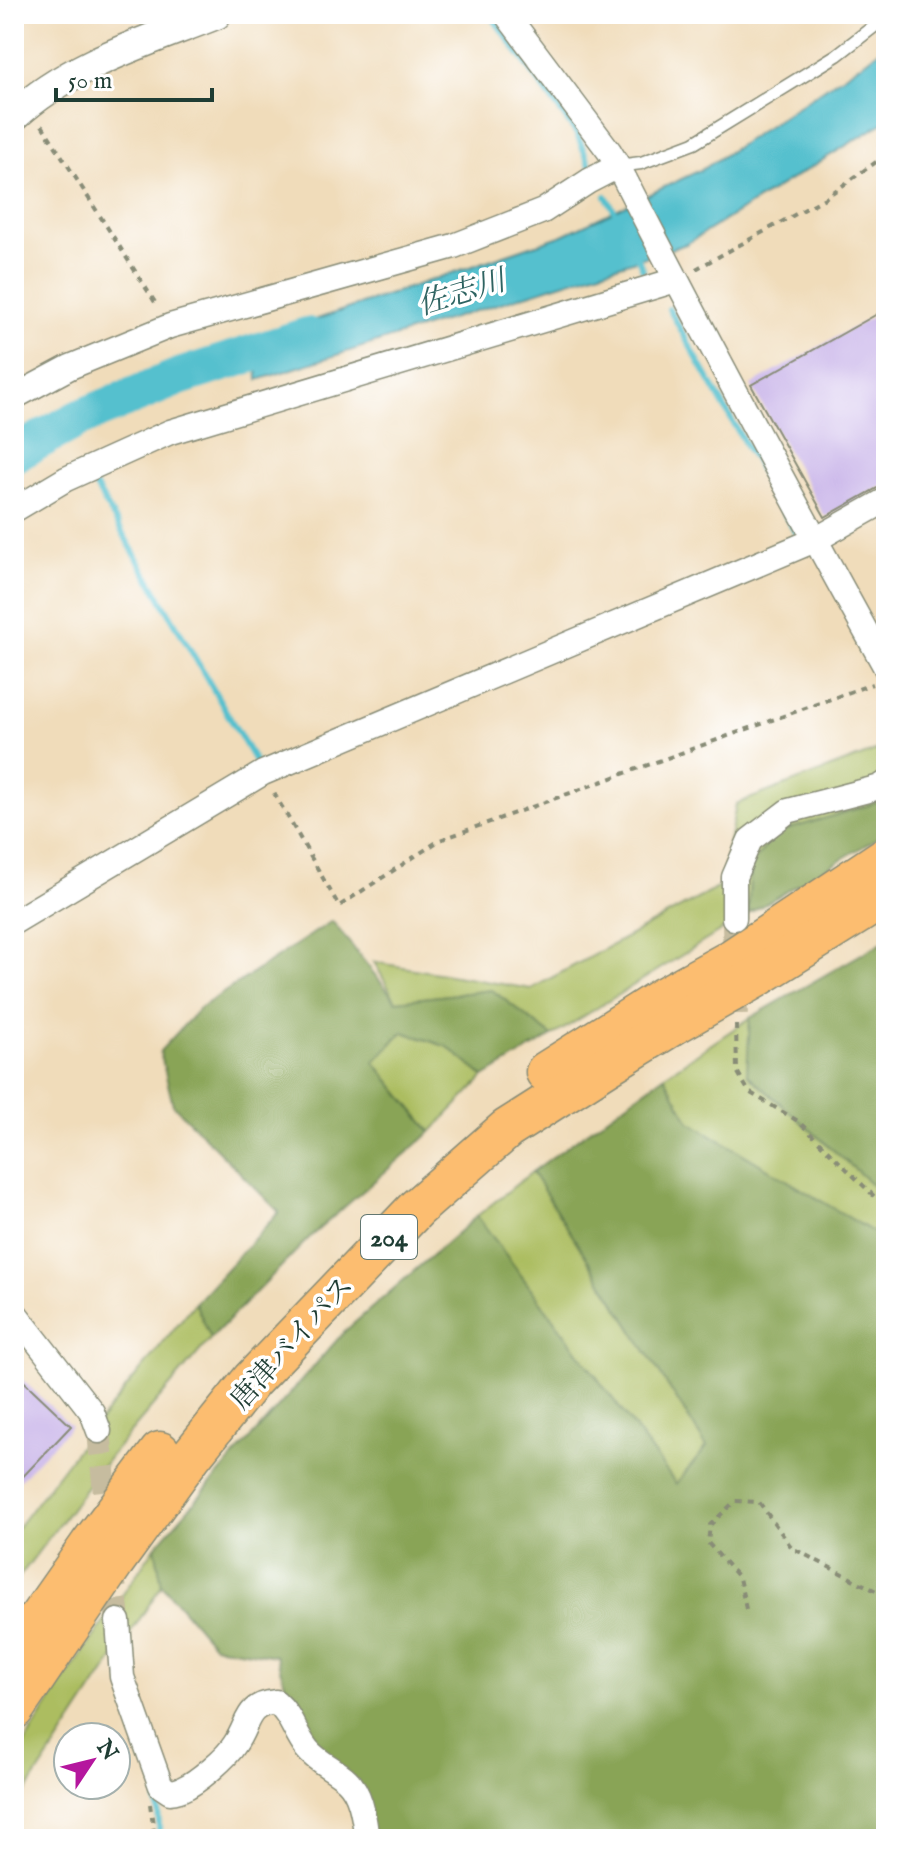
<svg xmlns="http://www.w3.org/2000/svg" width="900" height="1853" font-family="'IM FELL English','Noto Serif JP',serif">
<rect width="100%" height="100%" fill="#fff"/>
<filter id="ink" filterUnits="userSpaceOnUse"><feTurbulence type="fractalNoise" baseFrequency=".0125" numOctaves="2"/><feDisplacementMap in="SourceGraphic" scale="16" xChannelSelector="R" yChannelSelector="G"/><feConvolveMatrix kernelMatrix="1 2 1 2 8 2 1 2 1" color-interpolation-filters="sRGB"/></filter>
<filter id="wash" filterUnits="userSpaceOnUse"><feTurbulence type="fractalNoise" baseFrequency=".006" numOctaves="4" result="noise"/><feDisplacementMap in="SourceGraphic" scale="32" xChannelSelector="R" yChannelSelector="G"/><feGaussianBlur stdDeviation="1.8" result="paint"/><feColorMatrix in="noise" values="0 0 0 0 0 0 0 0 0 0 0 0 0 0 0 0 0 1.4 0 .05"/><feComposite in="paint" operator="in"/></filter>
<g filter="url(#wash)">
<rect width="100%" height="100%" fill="#f0dcba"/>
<g fill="#acbd60" stroke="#667d4a" stroke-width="2">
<path d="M 886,747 L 886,800 L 776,833 L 751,865 L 748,914 L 552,1036 L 492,990 L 396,1001 L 374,962 L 531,989 L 721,886 L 736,804 Z"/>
<path d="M 750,1018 L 747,1074 L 882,1193 L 886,1193 L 886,1240 L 690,1122 L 664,1076 Z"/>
<path d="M 403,1032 L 448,1047 L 484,1077 L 431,1132 L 374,1062 Z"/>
<path d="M 532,1172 L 707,1447 L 676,1484 L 477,1216 Z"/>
<path d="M 195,1303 L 211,1338 L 112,1454 L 14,1584 L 14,1532 L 85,1439 Z"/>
<path d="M 155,1547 L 162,1585 L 14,1810 L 14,1761 L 53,1697 Z"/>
</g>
<g fill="#89a456" stroke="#547045" stroke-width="2">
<path d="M 886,800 L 886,833 L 748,914 L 751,865 L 776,833 Z"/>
<path d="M 332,921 L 396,1001 L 492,990 L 552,1036 L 484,1077 L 448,1047 L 403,1032 L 374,1062 L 431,1132 L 311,1236 L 211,1338 L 195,1303 L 279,1212 L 173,1105 L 160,1051 L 200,1008 Z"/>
<path d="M 886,940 L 886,1193 L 882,1193 L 747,1074 L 750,1018 Z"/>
<path d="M 664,1076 L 690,1122 L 886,1240 L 886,1839 L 359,1839 L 345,1782 L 305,1747 L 276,1656 L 214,1646 L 162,1585 L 155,1547 L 344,1332 L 477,1216 L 676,1484 L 707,1447 L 532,1172 Z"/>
</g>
<path fill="#54c0ce" stroke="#3a7e81" stroke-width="2" d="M 886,45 L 886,121 L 686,244 L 258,380 L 256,340 L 563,235 L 705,168 L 867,60 Z"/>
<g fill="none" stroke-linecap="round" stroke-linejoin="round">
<g stroke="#54c0ce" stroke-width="6">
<path d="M 490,14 L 577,134 L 591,168"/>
<path d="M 606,196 L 618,217"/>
<path d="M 635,252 L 643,270"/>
<path d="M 669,309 L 795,532"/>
<path d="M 93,482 L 256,763"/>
<path d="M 157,1795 L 160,1839"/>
</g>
<path stroke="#54c0ce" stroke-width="38" d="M 14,454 L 80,418 L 179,377 L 307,336"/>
</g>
<g id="blocks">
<g fill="#c4aee7">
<path d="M 879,313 L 886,326 L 886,485 L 879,487 L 825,517 L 751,385 Z"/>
<path d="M 14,1372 L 71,1426 L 14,1486 Z"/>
</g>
</g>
</g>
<g filter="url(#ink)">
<use href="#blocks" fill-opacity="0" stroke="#888c77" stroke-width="2"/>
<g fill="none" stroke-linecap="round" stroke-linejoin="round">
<g stroke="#c6bc9f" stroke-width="24" stroke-dasharray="24 12" stroke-linecap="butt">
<path d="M 734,918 L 736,1025"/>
<path d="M 99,1431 L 108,1524"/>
<path d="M 112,1564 L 118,1621"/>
</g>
<defs>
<path id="service" d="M 618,166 L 641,163 L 694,143 L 837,55 L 886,17"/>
<g id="minor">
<path d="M 506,14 L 609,151 L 618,166 C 704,335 794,502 886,668"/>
<path d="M 14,397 L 70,367 L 170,326 L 454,246 L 543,211 L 589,181 L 618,166"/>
<path d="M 14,510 L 66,479 L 170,432 L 676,280"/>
<path d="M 734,918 L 734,877 L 750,840 L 788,811 L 880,787 L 886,783"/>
<path d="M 14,922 L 263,773 L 815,540 L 886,500"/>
<path d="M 14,1312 L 92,1412 L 99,1431"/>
<path d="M 118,1621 L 122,1677 L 161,1786 L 170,1792 C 172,1792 181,1790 182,1789 C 197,1783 227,1757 235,1744 C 250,1722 245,1705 276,1702 C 292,1716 294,1732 307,1749 C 317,1762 335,1769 347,1780 C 362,1794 364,1820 367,1839"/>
</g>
<path id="tertiary" d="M 14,116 C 70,64 146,42 216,14"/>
<g id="trunk">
<path d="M 546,1072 L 664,997 L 731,960 L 886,857"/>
<path d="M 14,1653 L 90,1545 L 160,1452"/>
<path d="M 14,1709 L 114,1562 L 191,1456 L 252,1380 L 417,1208 L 507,1129 L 606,1066 L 676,1023 L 755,978 L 886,896"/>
</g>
</defs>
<use href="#service" stroke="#888c77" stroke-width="15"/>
<use href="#minor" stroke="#888c77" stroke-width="27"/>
<use href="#tertiary" stroke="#888c77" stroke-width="33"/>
<use href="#trunk" stroke="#888c77" stroke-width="43"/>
<g stroke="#888c77" stroke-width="4" stroke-dasharray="6 6" stroke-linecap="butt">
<path d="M 42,125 L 158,307"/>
<path d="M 696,269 L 825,198 L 886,155"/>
<path d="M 274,793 L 339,906 L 440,840 L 872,684"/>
<path d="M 736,1025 L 737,1071 L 749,1092 L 798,1121 L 886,1208"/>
<path d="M 746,1609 L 739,1578 L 708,1543 L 710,1525 L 735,1501 L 759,1502 L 792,1548 L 876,1591 L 886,1583"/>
<path d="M 150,1804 L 155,1839"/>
</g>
<use href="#service" stroke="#fff" stroke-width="12"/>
<use href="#minor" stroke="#fff" stroke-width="24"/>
<use href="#tertiary" stroke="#fff" stroke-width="30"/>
<use href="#trunk" stroke="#fcbd6f" stroke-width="40"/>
</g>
</g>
<g text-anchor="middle" stroke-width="7" stroke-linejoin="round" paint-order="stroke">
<rect fill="#fff" stroke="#627771" stroke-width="2" x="361" y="1215" width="56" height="44" rx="6"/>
<g font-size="26" font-weight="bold" fill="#1f3d34">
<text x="389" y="1246">204</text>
</g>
<g font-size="28" fill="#1f3d34" stroke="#fff">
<text transform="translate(291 1342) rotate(-48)" y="10">唐津バイパス</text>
</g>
<g font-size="30" font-style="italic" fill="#2f6462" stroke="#fff">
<text transform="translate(461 292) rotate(-17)" y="10">佐志川</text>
</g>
</g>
<rect width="900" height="1853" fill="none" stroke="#fff" stroke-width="48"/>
<g transform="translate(92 1761) rotate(55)"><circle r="38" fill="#ffffff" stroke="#a5b1ae" stroke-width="2"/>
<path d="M0-6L14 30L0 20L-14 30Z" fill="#b5179e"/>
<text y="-12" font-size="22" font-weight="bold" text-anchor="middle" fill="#1f3d34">N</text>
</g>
<path d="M56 88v12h156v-12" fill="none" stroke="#1f3d34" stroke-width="4"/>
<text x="68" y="88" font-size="24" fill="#1f3d34" stroke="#ffffff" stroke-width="6" paint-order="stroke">50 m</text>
</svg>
